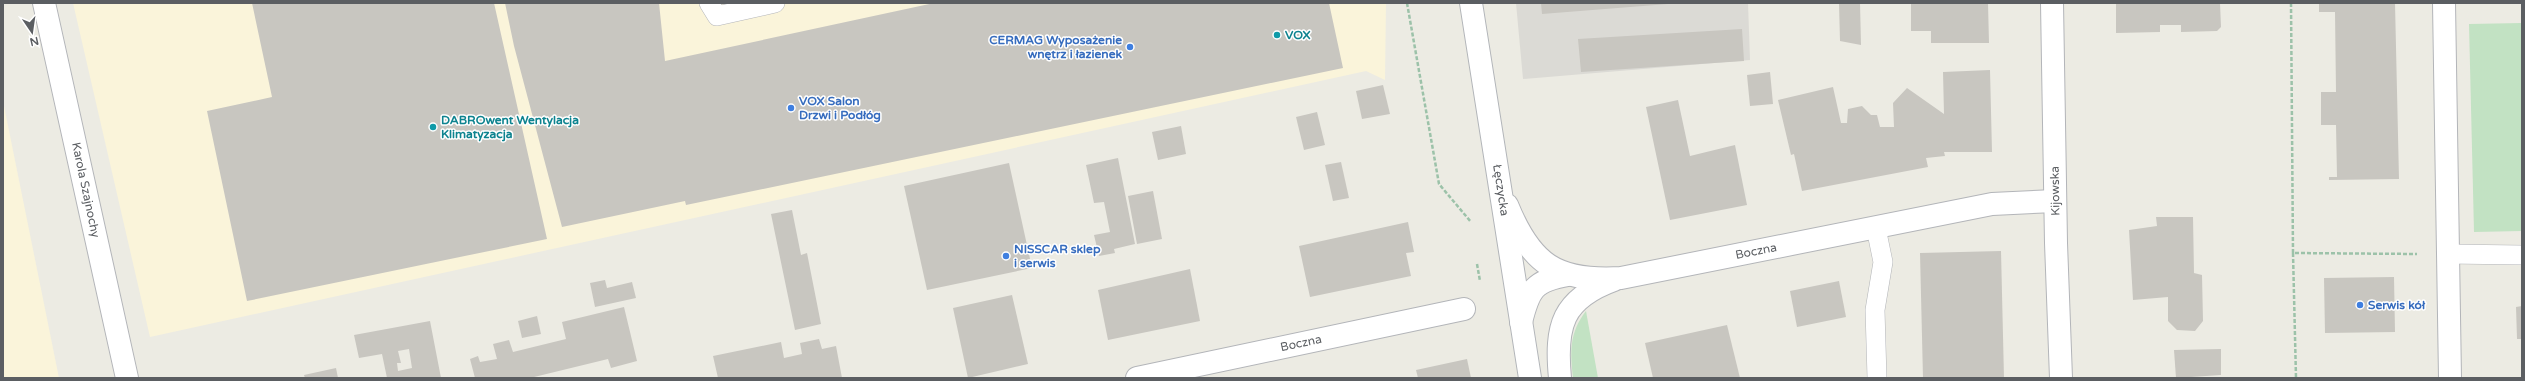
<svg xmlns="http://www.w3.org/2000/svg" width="2525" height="381" font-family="'Varela Round',sans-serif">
<rect width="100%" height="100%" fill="#ecebe3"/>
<g fill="#faf4da">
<path d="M 73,3 L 1386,3 L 1385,80 L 1366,71 L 150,337 Z"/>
<path d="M 3,101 L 59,378 L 3,378 Z"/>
</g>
<path fill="#dbdad5" d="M 1516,3 L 1748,3 L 1750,60 L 1523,79 Z"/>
<g fill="#c2e2c3">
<path d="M 2522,23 L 2522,231 L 2474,232 L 2469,24 Z"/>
<path d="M 1586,311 L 1598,378 L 1573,378 C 1570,352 1569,333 1586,311 Z"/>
</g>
<g fill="#c8c6c0" fill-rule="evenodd">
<path d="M 252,3 L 494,3 L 547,239 L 247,301 L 207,111 L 272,97 Z"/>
<path d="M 505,3 L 659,3 L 665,61 L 934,3 L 1329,3 L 1343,68 L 686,205 L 685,201 L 562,227 L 514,46 Z"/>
<path d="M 1541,3 L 1668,3 L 1668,4 L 1542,14 Z"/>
<path d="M 1839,3 L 1860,3 L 1861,45 L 1840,41 Z"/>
<path d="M 1911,3 L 1988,3 L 1989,43 L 1931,43 L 1931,31 L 1911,31 Z"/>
<path d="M 2116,3 L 2220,3 L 2221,27 L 2217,31 L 2181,32 L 2181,25 L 2160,25 L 2160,32 L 2116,33 Z"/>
<path d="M 2319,3 L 2395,3 L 2399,179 L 2329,180 L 2329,177 L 2337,177 L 2336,125 L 2321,125 L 2321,92 L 2336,92 L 2335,12 L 2319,12 Z"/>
<path d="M 1742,29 L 1744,61 L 1581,72 L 1578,39 Z"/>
<path d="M 1990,70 L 1992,152 L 1944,152 L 1945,156 L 1926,158 L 1928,167 L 1802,191 L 1794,154 L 1791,155 L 1778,100 L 1833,87 L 1841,123 L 1847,123 L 1848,109 L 1862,106 L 1871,115 L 1877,115 L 1880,127 L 1894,127 L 1893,103 L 1907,88 L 1944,114 L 1943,72 Z"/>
<path d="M 1770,72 L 1773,104 L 1750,106 L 1747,75 Z"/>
<path d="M 1383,85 L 1390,114 L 1362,119 L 1356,91 Z"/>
<path d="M 1678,100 L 1690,156 L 1735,145 L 1747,205 L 1670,220 L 1646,107 Z"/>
<path d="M 1317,112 L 1325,145 L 1304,150 L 1296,117 Z"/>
<path d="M 1181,126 L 1186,154 L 1158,160 L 1152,132 Z"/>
<path d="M 1118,158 L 1135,244 L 1114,249 L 1115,253 L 1099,256 L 1094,235 L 1110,232 L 1104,202 L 1094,203 L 1086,165 Z"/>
<path d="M 1341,162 L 1349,198 L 1333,201 L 1325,165 Z"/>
<path d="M 1009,163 L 1032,268 L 927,290 L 904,186 Z"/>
<path d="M 1153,191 L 1162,239 L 1137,244 L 1128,196 Z"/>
<path d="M 792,210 L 801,255 L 807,253 L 821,324 L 795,330 L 771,214 Z"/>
<path d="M 2156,217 L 2193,217 L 2194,273 L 2202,275 L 2203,321 L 2195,331 L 2177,330 L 2168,321 L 2168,297 L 2133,300 L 2129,230 L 2157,226 Z"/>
<path d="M 1408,222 L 1414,252 L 1406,253 L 1411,276 L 1310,297 L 1299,246 Z"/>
<path d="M 2001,251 L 2004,378 L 1923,378 L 1920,253 Z"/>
<path d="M 1190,269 L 1200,321 L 1108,340 L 1098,290 Z"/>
<path d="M 2394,277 L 2395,332 L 2325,333 L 2324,278 Z"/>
<path d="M 605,280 L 607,288 L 632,282 L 636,298 L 595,307 L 590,283 Z"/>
<path d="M 1839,281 L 1846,317 L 1797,327 L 1790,291 Z"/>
<path d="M 1012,295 L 1028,364 L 968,378 L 953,308 Z"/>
<path d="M 2522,306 L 2522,339 L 2517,339 L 2516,307 Z"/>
<path d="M 624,307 L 637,361 L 611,368 L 608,359 L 530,378 L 475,378 L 470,359 L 478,356 L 480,362 L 497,359 L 493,344 L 509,340 L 513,352 L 566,339 L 562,322 Z"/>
<path d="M 537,316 L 541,334 L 522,338 L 518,321 Z"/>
<path d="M 430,321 L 441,378 L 387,378 L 382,354 L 359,358 L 354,335 ZM 409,349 L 412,368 L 398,371 L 397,363 L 401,363 L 398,351 Z"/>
<path d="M 1727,325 L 1740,378 L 1653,378 L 1645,343 Z"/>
<path d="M 819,339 L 822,349 L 836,346 L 842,378 L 718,378 L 713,356 L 781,342 L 784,358 L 802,354 L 800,343 Z"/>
<path d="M 2221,349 L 2221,375 L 2176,378 L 2174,350 Z"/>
<path d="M 1467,359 L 1471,378 L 1418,378 L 1416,370 Z"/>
<path d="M 336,368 L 338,378 L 305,378 L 304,375 Z"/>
</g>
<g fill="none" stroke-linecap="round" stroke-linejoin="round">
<defs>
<g id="lane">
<path d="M 709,3 L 717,16 L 775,3"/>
<path d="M 1876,228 L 1883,262 L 1875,310 L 1877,378"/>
<path d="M 2447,254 L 2522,255"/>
</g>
<g id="street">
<path d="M 44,3 L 127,378"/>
<path d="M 2052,3 L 2056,243 L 2061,378"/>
<path d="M 2444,3 L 2450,378"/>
<path d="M 1507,205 C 1531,264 1556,282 1621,278 L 1992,204 L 2055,201"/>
<path d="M 1521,322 C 1529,290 1533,281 1568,275"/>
<path d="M 1137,378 L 1464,309"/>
<path d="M 1560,378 C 1555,326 1562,299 1614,280"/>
</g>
<path id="secondary" d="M 1471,3 L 1530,378"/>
</defs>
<use href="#lane" stroke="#b3b5b9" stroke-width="20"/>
<use href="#street" stroke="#b3b5b9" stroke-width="24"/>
<use href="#secondary" stroke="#b2b5b9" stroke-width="24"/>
<g stroke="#9cc2a9" stroke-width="2.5" stroke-dasharray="4 2" stroke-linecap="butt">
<path d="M 1407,3 L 1439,184 L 1471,222"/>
<path d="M 2291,3 L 2293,253 L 2417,254"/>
<path d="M 2293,253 L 2296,378"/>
<path d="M 1477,264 L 1480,281"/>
</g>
<use href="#lane" stroke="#fff" stroke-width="19"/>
<use href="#street" stroke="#fff" stroke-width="22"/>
<use href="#secondary" stroke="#fff" stroke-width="22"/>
</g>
<g fill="#0f9aa8" stroke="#fff" stroke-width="1.5">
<circle cx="1277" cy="35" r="4"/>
<circle cx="433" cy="127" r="4"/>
</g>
<g fill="#3f7fe0" stroke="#fff" stroke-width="1.5">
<circle cx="1130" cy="47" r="4"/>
<circle cx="791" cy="108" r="4"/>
<circle cx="1006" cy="256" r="4"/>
<circle cx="2360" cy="305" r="4"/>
</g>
<g text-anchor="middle" stroke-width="3" stroke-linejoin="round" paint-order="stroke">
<g font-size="12" font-weight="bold" fill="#0d838f" stroke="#fff" text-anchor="start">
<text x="1285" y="39">VOX</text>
<text x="441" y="124">DABROwent Wentylacja<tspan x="441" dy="14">Klimatyzacja</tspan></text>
</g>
<g font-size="12" font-weight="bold" fill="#366cbe" stroke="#fff" text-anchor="start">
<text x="1122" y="44" text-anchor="end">CERMAG Wyposażenie<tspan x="1122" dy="14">wnętrz i łazienek</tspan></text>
<text x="799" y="105">VOX Salon<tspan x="799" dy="14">Drzwi i Podłóg</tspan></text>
<text x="1014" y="253">NISSCAR sklep<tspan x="1014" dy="14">i serwis</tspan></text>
<text x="2368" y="309">Serwis kół</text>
</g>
<g font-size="12" fill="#5b5e62" stroke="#fff">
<text transform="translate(86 190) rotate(78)" y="4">Karola Szajnochy</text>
<text transform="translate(1501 190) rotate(81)" y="4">Łęczycka</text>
<text transform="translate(2055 191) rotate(-91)" y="4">Kijowska</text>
<text transform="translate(1756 251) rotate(-11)" y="4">Boczna</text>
<text transform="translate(1301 343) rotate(-12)" y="4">Boczna</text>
</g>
</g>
<rect width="2525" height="381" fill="none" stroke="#5b5e62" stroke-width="8"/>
<g transform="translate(32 32) rotate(167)" stroke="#ffffff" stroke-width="3" paint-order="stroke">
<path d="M0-3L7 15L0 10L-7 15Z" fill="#5b5e62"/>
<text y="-6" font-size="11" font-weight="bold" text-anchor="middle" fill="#5b5e62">N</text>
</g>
</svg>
